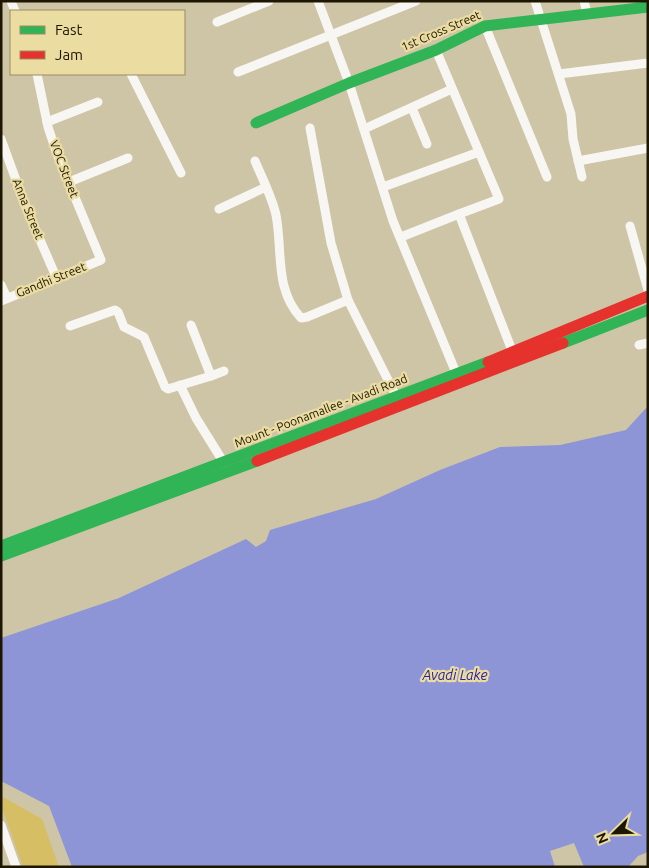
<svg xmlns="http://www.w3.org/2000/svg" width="649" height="868" font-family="Ubuntu,sans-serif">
<rect width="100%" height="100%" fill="#cec5a6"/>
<path fill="#d5be64" d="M 1,796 L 42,819 L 59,867 L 23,867 L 1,805 Z"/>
<path fill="#8d95d7" d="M 648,406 L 648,852 L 638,856 L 628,867 L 584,867 L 574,843 L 550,851 L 555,867 L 72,867 L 49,806 L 1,781 L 1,638 L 119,598 L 246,539 L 256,547 L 266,541 L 270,530 L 376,499 L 440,470 L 500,447 L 560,445 L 626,430 Z"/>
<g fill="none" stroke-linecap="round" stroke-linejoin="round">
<g stroke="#f8f6f2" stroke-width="9">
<path d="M 11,1 L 15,11"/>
<path d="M 318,1 L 349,83 L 393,221 L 459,380"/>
<path d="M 535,1 L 571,114 L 573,139 L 582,177"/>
<path d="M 584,1 L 587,13"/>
<path d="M 217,22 L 269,1"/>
<path d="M 485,26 L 547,177"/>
<path d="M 436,50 L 499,199 L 459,214"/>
<path d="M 238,72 L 416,1"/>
<path d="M 131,74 L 181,173"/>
<path d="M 559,74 L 648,63"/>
<path d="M 412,108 L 427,144"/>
<path d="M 47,122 L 98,102"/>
<path d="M 310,128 L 331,243 L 348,300"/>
<path d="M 364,129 L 452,89"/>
<path d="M 1,139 L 27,210 L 57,279"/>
<path d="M 255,161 C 262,178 272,197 276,215 C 283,251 274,289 301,318 L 307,317 L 348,300 L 396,396"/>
<path d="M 578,161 L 648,148"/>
<path d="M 69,182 L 128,158"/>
<path d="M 383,187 L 479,152"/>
<path d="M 219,209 L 266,187"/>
<path d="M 630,226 L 648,290"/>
<path d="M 401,237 L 459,214 L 513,353"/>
<path d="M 1,285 L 7,298"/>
<path d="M 1,301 L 101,260 L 57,154 L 48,127 L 37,74"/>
<path d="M 70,326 L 115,310 L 118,312 L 124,327 L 144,337 L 165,387 L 168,389 L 211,376 L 191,325"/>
<path d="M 639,345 L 648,343"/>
<path d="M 211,376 L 224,371"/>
<path d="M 180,385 L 196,418 L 224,463"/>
<path d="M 1,825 L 16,867"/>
</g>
<g stroke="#30b455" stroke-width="11">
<path d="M 256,123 L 349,83 L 436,50 L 485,26 L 648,7"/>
<path d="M 563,343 L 648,310"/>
<path d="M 1,546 L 488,362"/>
<path d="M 1,556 L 257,461"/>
</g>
<g stroke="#e5322d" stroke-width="11">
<path d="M 488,362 L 648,296"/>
<path d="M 257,461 L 563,343"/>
</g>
</g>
<g text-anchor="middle" stroke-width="4.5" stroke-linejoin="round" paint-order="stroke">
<g font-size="12" fill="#1d1702" stroke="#ebdca2">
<text transform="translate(441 31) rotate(-23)" y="4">1st Cross Street</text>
<text transform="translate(64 169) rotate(69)" y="4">VOC Street</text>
<text transform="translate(28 209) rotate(68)" y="4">Anna Street</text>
<text transform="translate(51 280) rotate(-22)" y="4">Gandhi Street</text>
<text transform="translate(321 411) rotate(-21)" y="4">Mount - Poonamallee - Avadi Road</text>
</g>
<g font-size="14" font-style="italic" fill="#2a219e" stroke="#ebdca2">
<text x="455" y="680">Avadi Lake</text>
</g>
</g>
<rect width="649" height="868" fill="none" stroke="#1d1702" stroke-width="5"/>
<rect x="10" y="10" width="175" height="65" fill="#ebdca2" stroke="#998d62"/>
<rect x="20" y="26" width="25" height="8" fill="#30b455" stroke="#998d62"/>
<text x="55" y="35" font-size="15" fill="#1d1702">Fast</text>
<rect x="20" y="51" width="25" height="8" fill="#e5322d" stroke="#998d62"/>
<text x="55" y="60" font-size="15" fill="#1d1702">Jam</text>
<g transform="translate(614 833) rotate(247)" stroke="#ebdca2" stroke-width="4" paint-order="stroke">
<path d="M0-4L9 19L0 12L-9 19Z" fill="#1d1702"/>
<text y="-8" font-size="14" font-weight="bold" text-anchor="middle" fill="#1d1702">N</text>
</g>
</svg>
